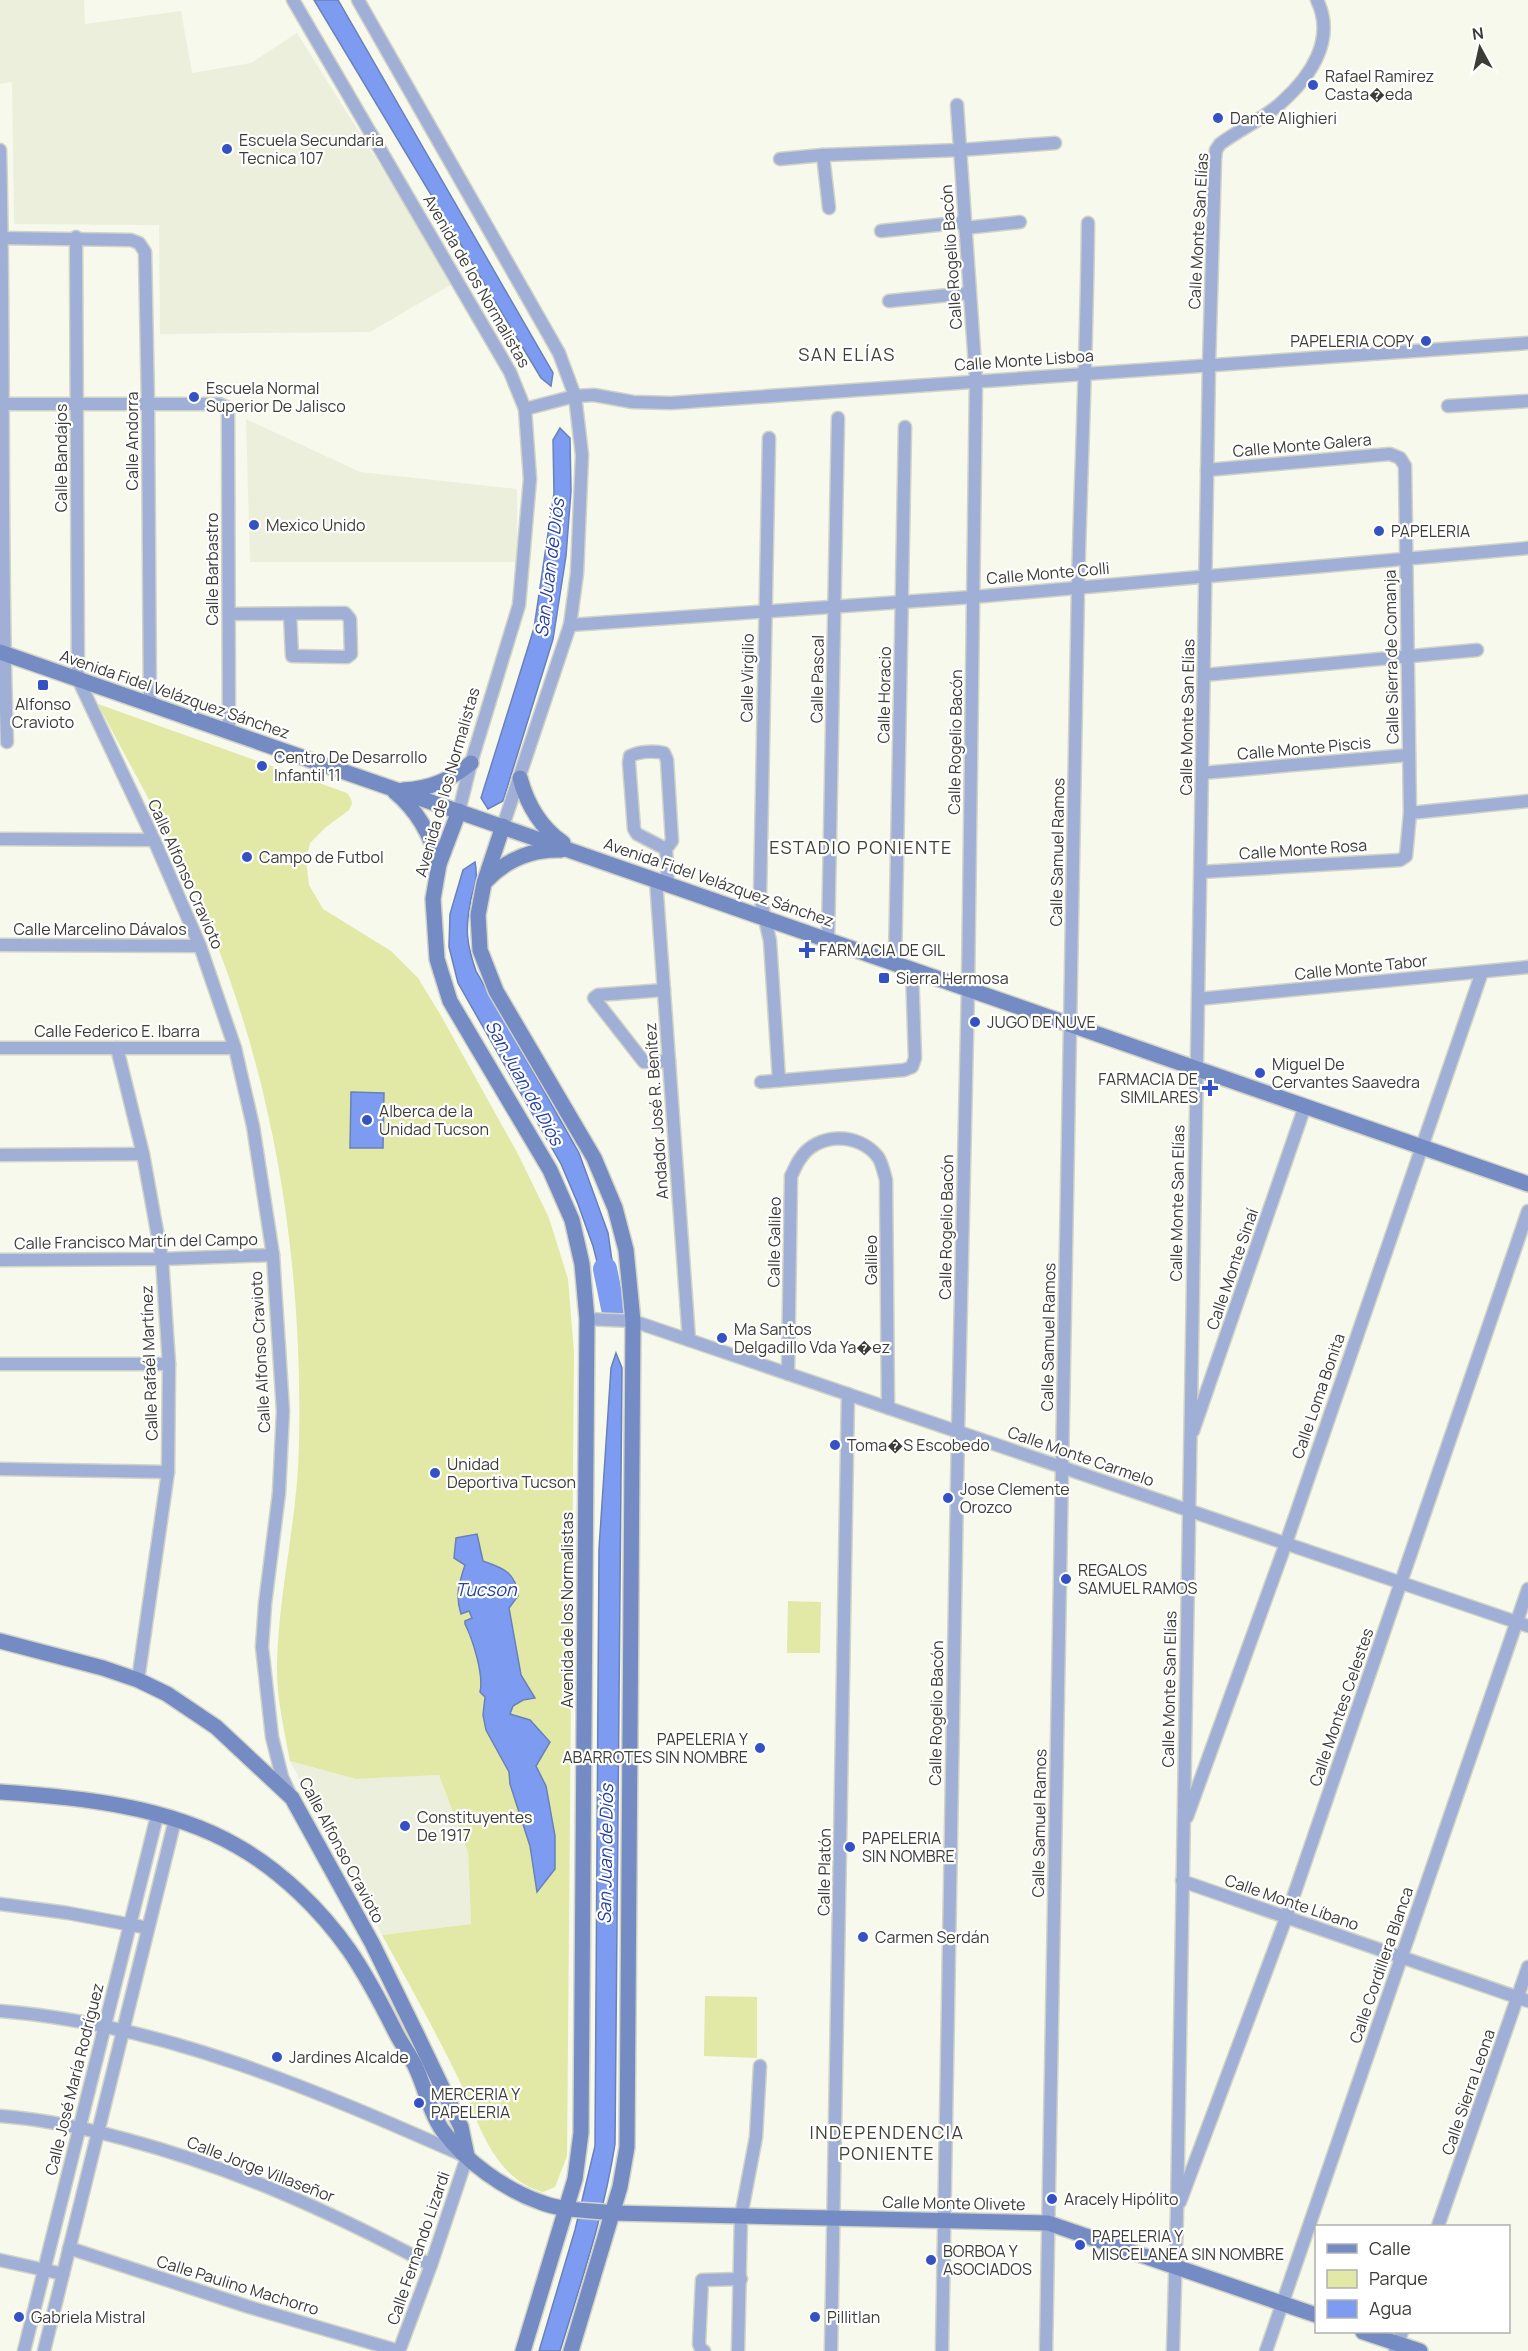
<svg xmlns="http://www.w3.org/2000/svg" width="1528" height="2351" font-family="Manrope,sans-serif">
<rect width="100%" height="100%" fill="#f7f9ec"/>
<g fill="#ecefdb">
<path d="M 0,0 L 84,0 L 85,24 L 181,11 L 192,73 L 251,63 L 297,33 L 454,283 L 370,332 L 160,334 L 159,225 L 14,224 L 12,82 L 0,84 Z"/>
<path d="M 246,419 L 360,472 L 517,489 L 517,562 L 250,562 Z"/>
<path d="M 290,1761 L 356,1779 L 439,1775 L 468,1852 L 471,1924 L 382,1935 Z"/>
</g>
<g fill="#e2e8a6">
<path d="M 98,704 L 347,793 L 351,799 L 352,804 L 349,810 L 326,827 L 310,843 L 306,860 L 309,885 L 323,909 L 391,951 L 418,978 L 440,1014 L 518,1154 L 549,1218 L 568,1279 L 574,1352 L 567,2156 L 555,2187 L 543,2192 C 525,2187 511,2177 499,2161 C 481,2138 473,2108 460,2082 C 436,2032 409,1984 382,1935 L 471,1924 L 468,1852 L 439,1775 L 356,1779 L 290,1761 C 284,1729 276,1696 277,1663 C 279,1589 298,1517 299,1443 C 303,1268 276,1087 209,925 C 178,849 136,777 98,704 Z"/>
<path d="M 788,1601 L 821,1602 L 820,1653 L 787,1653 Z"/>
<path d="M 705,1996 L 757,1997 L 757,2058 L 704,2056 Z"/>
</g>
<g fill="#7d9cf1" stroke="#6a80b9" stroke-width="1.5">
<path d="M 314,0 L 338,0 L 553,373 L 551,386 L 541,378 Z"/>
<path d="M 560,428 L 570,438 L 571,491 L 566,556 L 553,639 L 503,801 L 488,809 L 481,798 L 534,628 L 554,493 L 553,440 Z"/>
<path d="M 475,862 C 478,878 475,883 471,899 C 465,928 466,943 476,971 L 579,1153 L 608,1233 L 617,1295 L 612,1302 L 606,1297 L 593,1246 L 578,1204 L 561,1164 L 458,983 L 449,947 L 450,914 L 463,870 Z"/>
<path d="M 351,1092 L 384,1093 L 383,1148 L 350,1148 Z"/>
<path d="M 616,1353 L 622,1368 L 615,2144 C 604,2215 581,2282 560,2351 L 539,2351 L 575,2230 L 595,2146 L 599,1549 L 611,1368 Z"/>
<path d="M 477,1534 L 483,1561 C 503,1568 516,1572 518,1596 L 509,1608 L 521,1675 L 535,1698 L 523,1700 L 513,1706 L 510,1714 L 530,1720 L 550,1742 L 536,1766 L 546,1786 L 555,1836 L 555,1869 L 537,1892 L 530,1846 L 510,1784 L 509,1772 L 486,1730 L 483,1715 L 485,1697 L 480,1692 C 484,1675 473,1640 465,1624 L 465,1621 L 472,1618 L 469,1611 L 461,1614 C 455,1596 459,1583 465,1565 L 454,1558 L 456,1538 Z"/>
</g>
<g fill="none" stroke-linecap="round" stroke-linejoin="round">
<path stroke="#7d9cf1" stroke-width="24" d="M 605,1269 L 613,1308"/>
<defs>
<g id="street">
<path d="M 293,0 L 510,372 L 525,409 L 530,479 L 519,605 L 471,763 L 459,811"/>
<path d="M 358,0 L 559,353 L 575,396 L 582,455 L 577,573 L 570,625 L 503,826"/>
<path d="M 0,150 C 5,347 0,545 7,742"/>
<path d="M 823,155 L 829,208"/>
<path d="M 780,159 L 823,155 L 960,150 L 1055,143"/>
<path d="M 965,228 L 1020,222"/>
<path d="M 881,231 L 965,222"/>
<path d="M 76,237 L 78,679 L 154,840 L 200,946 L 235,1048 L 253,1126 L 273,1255 L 283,1411 L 279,1493 L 265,1604 L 262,1647 L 272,1737 L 282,1777 L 290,1794"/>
<path d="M 0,238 L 131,240 L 139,243 L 145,252 L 148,404 L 150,704"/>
<path d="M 889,301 L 969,293"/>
<path d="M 0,404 L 219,404 L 226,407 L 228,414 L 229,732"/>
<path d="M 1448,406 L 1528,401"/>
<path d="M 525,409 L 575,396 L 594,395 L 633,402 L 671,403 L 1528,343"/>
<path d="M 769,438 L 760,897 L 770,941 L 779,1080"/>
<path d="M 229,614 L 345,613 L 350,619 L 351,654 L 347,657 L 292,656 L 290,614"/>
<path d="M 570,625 L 973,597 L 1528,548"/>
<path d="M 1204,675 L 1477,650"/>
<path d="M 1202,773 L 1409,755"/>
<path d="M 1410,813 L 1528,801"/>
<path d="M 0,839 L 154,840"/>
<path d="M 666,849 L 637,834 L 634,829 L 629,763 L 630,756 C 640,751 654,751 664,753 L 667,760 L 672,841 L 666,849 L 668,884"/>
<path d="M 1201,872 L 1400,860 L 1406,856 L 1410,813 L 1405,466 L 1400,458 L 1390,454 L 1207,470"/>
<path d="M 656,880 L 689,1340"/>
<path d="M 828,940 L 838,418"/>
<path d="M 0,945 L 200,946"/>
<path d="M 895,964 L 905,427"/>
<path d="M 664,990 L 598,995 L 594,998 L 644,1062 L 669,1061"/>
<path d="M 1198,999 L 1528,967"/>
<path d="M 0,1048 L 235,1048"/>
<path d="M 117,1048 L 143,1154 L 162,1259 L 169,1364 L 168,1472 L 138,1680"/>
<path d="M 761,1082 L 904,1070 L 912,1067 L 915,1058 L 912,969"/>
<path d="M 0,1155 L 143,1154"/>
<path d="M 0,1260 L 162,1259 L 273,1255"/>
<path d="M 587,1319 L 633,1321 L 1528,1626"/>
<path d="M 0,1364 L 169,1364"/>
<path d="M 788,1374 L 791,1176 C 794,1171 796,1164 800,1159 C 817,1132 859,1132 878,1157 C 882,1163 884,1173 886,1180 L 888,1408"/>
<path d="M 1193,1431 L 1305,1106"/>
<path d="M 0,1469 L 168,1472"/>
<path d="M 1187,1817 L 1286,1543 L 1482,972"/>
<path d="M 1182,1881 L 1528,2001"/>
<path d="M 0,1904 L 68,1913 L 148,1928"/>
<path d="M 0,2011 C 165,2024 317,2091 467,2157 L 431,2265 L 399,2351"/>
<path d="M 0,2116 C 42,2119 84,2128 125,2139 C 237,2169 329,2211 431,2265"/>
<path d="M 1180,2202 L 1286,1918 L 1528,1211"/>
<path d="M 1438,2226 L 1528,1967"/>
<path d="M 69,2248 L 249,2307 L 399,2351"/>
<path d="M 0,2260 L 63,2274"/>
<path d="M 24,2351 L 157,1816"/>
<path d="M 44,2351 L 175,1820"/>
<path d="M 704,2351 L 701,2349 L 699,2344 L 702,2280 L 741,2279"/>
<path d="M 738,2351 L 741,2216 L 756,2137 L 760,2066"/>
<path d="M 831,2351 L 848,1394"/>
<path d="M 942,2351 L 958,1431 L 968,988 L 976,380 L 957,105"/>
<path d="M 1046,2351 L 1078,587 C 1081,466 1087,344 1088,223"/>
<path d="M 1173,2351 L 1177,2212 L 1209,364 L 1215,159 L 1216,150 L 1220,144 C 1240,129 1264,119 1282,102 C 1311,76 1336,39 1317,0"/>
<path d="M 1266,2351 L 1528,1589"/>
<path d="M 1395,2351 L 1402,2332"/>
</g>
<g id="secondary">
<path d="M 0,652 L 1528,1184"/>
<path d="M 520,778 C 527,804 540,827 563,843"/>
<path d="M 403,790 C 430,789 450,780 471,763"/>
<path d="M 395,792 C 418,811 431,835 439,864"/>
<path d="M 459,811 L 439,864 L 433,899 L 437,959 L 450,1001 L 550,1170 L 572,1220 L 582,1264 L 587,1319 L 581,2133 L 575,2179 L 523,2351"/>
<path d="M 503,826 L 484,883 L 478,915 L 480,950 L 496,991 L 594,1158 L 615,1208 L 626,1250 L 633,1321 L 627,2147 L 620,2187 L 571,2351"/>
<path d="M 486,881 C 506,860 532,849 561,850"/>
<path d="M 0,1641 L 103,1668 L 138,1680 L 167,1694 L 216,1727 L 292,1798 L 372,1943 L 417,2035 L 461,2127 L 467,2156"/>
<path d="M 0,1792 C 78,1797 168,1806 237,1846 C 280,1870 321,1910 349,1950 C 367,1976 382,2005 396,2033 C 402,2045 411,2056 416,2068 C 425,2087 431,2115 443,2131 C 466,2162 504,2189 540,2202 C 562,2211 589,2210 612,2213 L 1048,2223 L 1316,2315"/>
<path d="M 1363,2332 L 1420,2351"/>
</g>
</defs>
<use href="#street" stroke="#d2d3c8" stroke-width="15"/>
<use href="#secondary" stroke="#d2d3c8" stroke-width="18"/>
<use href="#street" stroke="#9fafd5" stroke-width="12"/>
<use href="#secondary" stroke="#758bc3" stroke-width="15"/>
</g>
<g fill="#3452c3" stroke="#fff" stroke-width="2">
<circle cx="1313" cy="85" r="6"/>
<circle cx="1218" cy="118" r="6"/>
<circle cx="227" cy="149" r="6"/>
<circle cx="1426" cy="341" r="6"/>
<circle cx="194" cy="397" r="6"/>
<circle cx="254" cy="525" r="6"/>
<circle cx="1379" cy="531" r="6"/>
<rect x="37" y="679" width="12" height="12" rx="3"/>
<circle cx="262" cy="766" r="6"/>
<circle cx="247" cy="857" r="6"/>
<path d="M804 941h6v6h6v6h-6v6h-6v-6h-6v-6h6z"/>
<rect x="878" y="972" width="12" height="12" rx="3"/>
<circle cx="975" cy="1022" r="6"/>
<circle cx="1260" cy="1073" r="6"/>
<path d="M1207 1079h6v6h6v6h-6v6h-6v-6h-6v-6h6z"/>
<circle cx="367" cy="1120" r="6"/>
<circle cx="722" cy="1338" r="6"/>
<circle cx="835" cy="1445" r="6"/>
<circle cx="435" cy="1473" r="6"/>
<circle cx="948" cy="1498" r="6"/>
<circle cx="1066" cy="1579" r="6"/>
<circle cx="760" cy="1748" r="6"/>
<circle cx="405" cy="1826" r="6"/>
<circle cx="850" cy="1847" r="6"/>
<circle cx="863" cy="1937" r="6"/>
<circle cx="277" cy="2057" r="6"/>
<circle cx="419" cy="2103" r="6"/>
<circle cx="1052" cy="2199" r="6"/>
<circle cx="1080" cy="2245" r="6"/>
<circle cx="931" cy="2260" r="6"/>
<circle cx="19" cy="2317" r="6"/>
<circle cx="815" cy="2317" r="6"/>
</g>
<g text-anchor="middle" stroke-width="4.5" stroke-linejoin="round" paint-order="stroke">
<g font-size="16" fill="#3c3d37" stroke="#fff" text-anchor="start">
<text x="1325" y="82">Rafael Ramirez<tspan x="1325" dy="18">Casta�eda</tspan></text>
<text x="1230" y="124">Dante Alighieri</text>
<text x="239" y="146">Escuela Secundaria<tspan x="239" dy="18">Tecnica 107</tspan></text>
<text x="1414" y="347" text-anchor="end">PAPELERIA COPY</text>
<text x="206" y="394">Escuela Normal<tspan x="206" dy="18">Superior De Jalisco</tspan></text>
<text x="266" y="531">Mexico Unido</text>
<text x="1391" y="537">PAPELERIA</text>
<text x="43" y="710" text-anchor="middle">Alfonso<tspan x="43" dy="18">Cravioto</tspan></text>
<text x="274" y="763">Centro De Desarrollo<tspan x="274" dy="18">Infantil 11</tspan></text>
<text x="259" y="863">Campo de Futbol</text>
<text x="819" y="956">FARMACIA DE GIL</text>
<text x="896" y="984">Sierra Hermosa</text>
<text x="987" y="1028">JUGO DE NUVE</text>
<text x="1272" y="1070">Miguel De<tspan x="1272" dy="18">Cervantes Saavedra</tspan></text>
<text x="1198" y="1085" text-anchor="end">FARMACIA DE<tspan x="1198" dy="18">SIMILARES</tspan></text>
<text x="379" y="1117">Alberca de la<tspan x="379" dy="18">Unidad Tucson</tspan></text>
<text x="734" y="1335">Ma Santos<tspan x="734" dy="18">Delgadillo Vda Ya�ez</tspan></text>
<text x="847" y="1451">Toma�S Escobedo</text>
<text x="447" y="1470">Unidad<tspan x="447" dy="18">Deportiva Tucson</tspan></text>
<text x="960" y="1495">Jose Clemente<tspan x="960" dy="18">Orozco</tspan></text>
<text x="1078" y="1576">REGALOS<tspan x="1078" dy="18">SAMUEL RAMOS</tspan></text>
<text x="748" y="1745" text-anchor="end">PAPELERIA Y<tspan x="748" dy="18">ABARROTES SIN NOMBRE</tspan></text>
<text x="417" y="1823">Constituyentes<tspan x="417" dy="18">De 1917</tspan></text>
<text x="862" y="1844">PAPELERIA<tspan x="862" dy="18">SIN NOMBRE</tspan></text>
<text x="875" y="1943">Carmen Serdán</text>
<text x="289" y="2063">Jardines Alcalde</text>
<text x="431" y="2100">MERCERIA Y<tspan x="431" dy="18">PAPELERIA</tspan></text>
<text x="1064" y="2205">Aracely Hipólito</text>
<text x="1092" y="2242">PAPELERIA Y<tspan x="1092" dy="18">MISCELANEA SIN NOMBRE</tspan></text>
<text x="943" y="2257">BORBOA Y<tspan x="943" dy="18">ASOCIADOS</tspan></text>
<text x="31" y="2323">Gabriela Mistral</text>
<text x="827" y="2323">Pillitlan</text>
</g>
<g font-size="16" fill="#3c3d37" stroke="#fff">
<text transform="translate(1198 231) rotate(-87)" y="6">Calle Monte San Elías</text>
<text transform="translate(951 257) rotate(-94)" y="6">Calle Rogelio Bacón</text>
<text transform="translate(477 281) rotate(60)" y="6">Avenida de los Normalistas</text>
<text transform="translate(1024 360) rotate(-4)" y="6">Calle Monte Lisboa</text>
<text transform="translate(132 441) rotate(-90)" y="6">Calle Andorra</text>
<text transform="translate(1302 445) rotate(-5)" y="6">Calle Monte Galera</text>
<text transform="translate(61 458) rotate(-90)" y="6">Calle Bandajos</text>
<text transform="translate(212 569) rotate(-90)" y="6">Calle Barbastro</text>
<text transform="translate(1048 573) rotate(-5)" y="6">Calle Monte Colli</text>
<text transform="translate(1391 657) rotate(-91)" y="6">Calle Sierra de Comanja</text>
<text transform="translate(747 678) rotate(-89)" y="6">Calle Virgilio</text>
<text transform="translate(817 679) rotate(-89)" y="6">Calle Pascal</text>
<text transform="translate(175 694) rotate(19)" y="6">Avenida Fidel Velázquez Sánchez</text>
<text transform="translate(884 695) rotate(-89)" y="6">Calle Horacio</text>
<text transform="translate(1187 717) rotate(-89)" y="6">Calle Monte San Elías</text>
<text transform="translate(955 742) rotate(-89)" y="6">Calle Rogelio Bacón</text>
<text transform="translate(1304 748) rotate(-5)" y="6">Calle Monte Piscis</text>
<text transform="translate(447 782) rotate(-74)" y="6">Avenida de los Normalistas</text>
<text transform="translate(1303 849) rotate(-4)" y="6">Calle Monte Rosa</text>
<text transform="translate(1057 852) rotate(-89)" y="6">Calle Samuel Ramos</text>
<text transform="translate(186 874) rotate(66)" y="6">Calle Alfonso Cravioto</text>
<text transform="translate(719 882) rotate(19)" y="6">Avenida Fidel Velázquez Sánchez</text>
<text x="100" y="935">Calle Marcelino Dávalos</text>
<text transform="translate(1361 967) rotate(-6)" y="6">Calle Monte Tabor</text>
<text x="117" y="1037">Calle Federico E. Ibarra</text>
<text transform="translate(656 1111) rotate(-94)" y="6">Andador José R. Benítez</text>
<text transform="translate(1177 1203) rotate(-89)" y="6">Calle Monte San Elías</text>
<text transform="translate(946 1227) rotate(-89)" y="6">Calle Rogelio Bacón</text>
<text transform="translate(136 1241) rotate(-1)" y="6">Calle Francisco Martín del Campo</text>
<text transform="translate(774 1242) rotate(-89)" y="6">Calle Galileo</text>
<text transform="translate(871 1260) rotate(-90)" y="6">Galileo</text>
<text transform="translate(1232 1269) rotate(-71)" y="6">Calle Monte Sinaí</text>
<text transform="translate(1048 1337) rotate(-89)" y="6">Calle Samuel Ramos</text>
<text transform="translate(260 1352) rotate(-93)" y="6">Calle Alfonso Cravioto</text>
<text transform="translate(149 1363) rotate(-92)" y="6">Calle Rafaél Martínez</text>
<text transform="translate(1318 1396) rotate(-71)" y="6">Calle Loma Bonita</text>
<text transform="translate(1081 1456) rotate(19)" y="6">Calle Monte Carmelo</text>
<text transform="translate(567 1610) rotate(-90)" y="6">Avenida de los Normalistas</text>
<text transform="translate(1169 1689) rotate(-89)" y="6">Calle Monte San Elías</text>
<text transform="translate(1341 1707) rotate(-71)" y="6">Calle Montes Celestes</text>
<text transform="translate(936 1713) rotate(-89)" y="6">Calle Rogelio Bacón</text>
<text transform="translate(1039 1823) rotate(-89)" y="6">Calle Samuel Ramos</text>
<text transform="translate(342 1850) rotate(62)" y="6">Calle Alfonso Cravioto</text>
<text transform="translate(824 1872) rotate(-89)" y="6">Calle Platón</text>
<text transform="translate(1292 1902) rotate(19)" y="6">Calle Monte Líbano</text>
<text transform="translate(1381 1965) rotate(-71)" y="6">Calle Cordillera Blanca</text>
<text transform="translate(74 2079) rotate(-76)" y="6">Calle José María Rodríguez</text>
<text transform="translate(1468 2092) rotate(-71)" y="6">Calle Sierra Leona</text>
<text transform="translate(261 2169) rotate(21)" y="6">Calle Jorge Villaseñor</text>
<text transform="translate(954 2203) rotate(1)" y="6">Calle Monte Olivete</text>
<text transform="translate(418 2248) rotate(-71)" y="6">Calle Fernando Lizardi</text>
<text transform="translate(238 2285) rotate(17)" y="6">Calle Paulino Machorro</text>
</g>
<g font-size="18" letter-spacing="1.5" fill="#404136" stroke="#fff">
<text x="847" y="361">SAN ELÍAS</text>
<text x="861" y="854">ESTADIO PONIENTE</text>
<text x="887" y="2139">INDEPENDENCIA<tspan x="887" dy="21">PONIENTE</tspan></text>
</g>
<g font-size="18" font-style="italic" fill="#2840a1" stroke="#fff">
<text transform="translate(550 568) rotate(-83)" y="6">San Juan de Diós</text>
<text transform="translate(524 1083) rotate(61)" y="6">San Juan de Diós</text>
<text x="486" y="1596">Tucson</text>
<text transform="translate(606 1854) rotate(-89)" y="6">San Juan de Diós</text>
</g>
</g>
<rect x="1315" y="2225" width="195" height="108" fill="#ffffff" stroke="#b1b1af" stroke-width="1.5"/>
<rect x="1327" y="2244" width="30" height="9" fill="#758bc3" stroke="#b1b1af" stroke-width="1.5"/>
<text x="1369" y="2255" font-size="18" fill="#3c3d37">Calle</text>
<rect x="1327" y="2270" width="30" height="18" fill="#e2e8a6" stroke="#b1b1af" stroke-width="1.5"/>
<text x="1369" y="2285" font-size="18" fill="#3c3d37">Parque</text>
<rect x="1327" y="2300" width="30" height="18" fill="#7d9cf1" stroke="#b1b1af" stroke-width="1.5"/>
<text x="1369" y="2315" font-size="18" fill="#3c3d37">Agua</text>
<g transform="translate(1480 48) rotate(352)" stroke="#ffffff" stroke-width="4.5" paint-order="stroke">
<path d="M0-4.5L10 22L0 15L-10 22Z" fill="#3c3d37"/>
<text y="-9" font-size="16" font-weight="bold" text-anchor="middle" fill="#3c3d37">N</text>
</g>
</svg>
